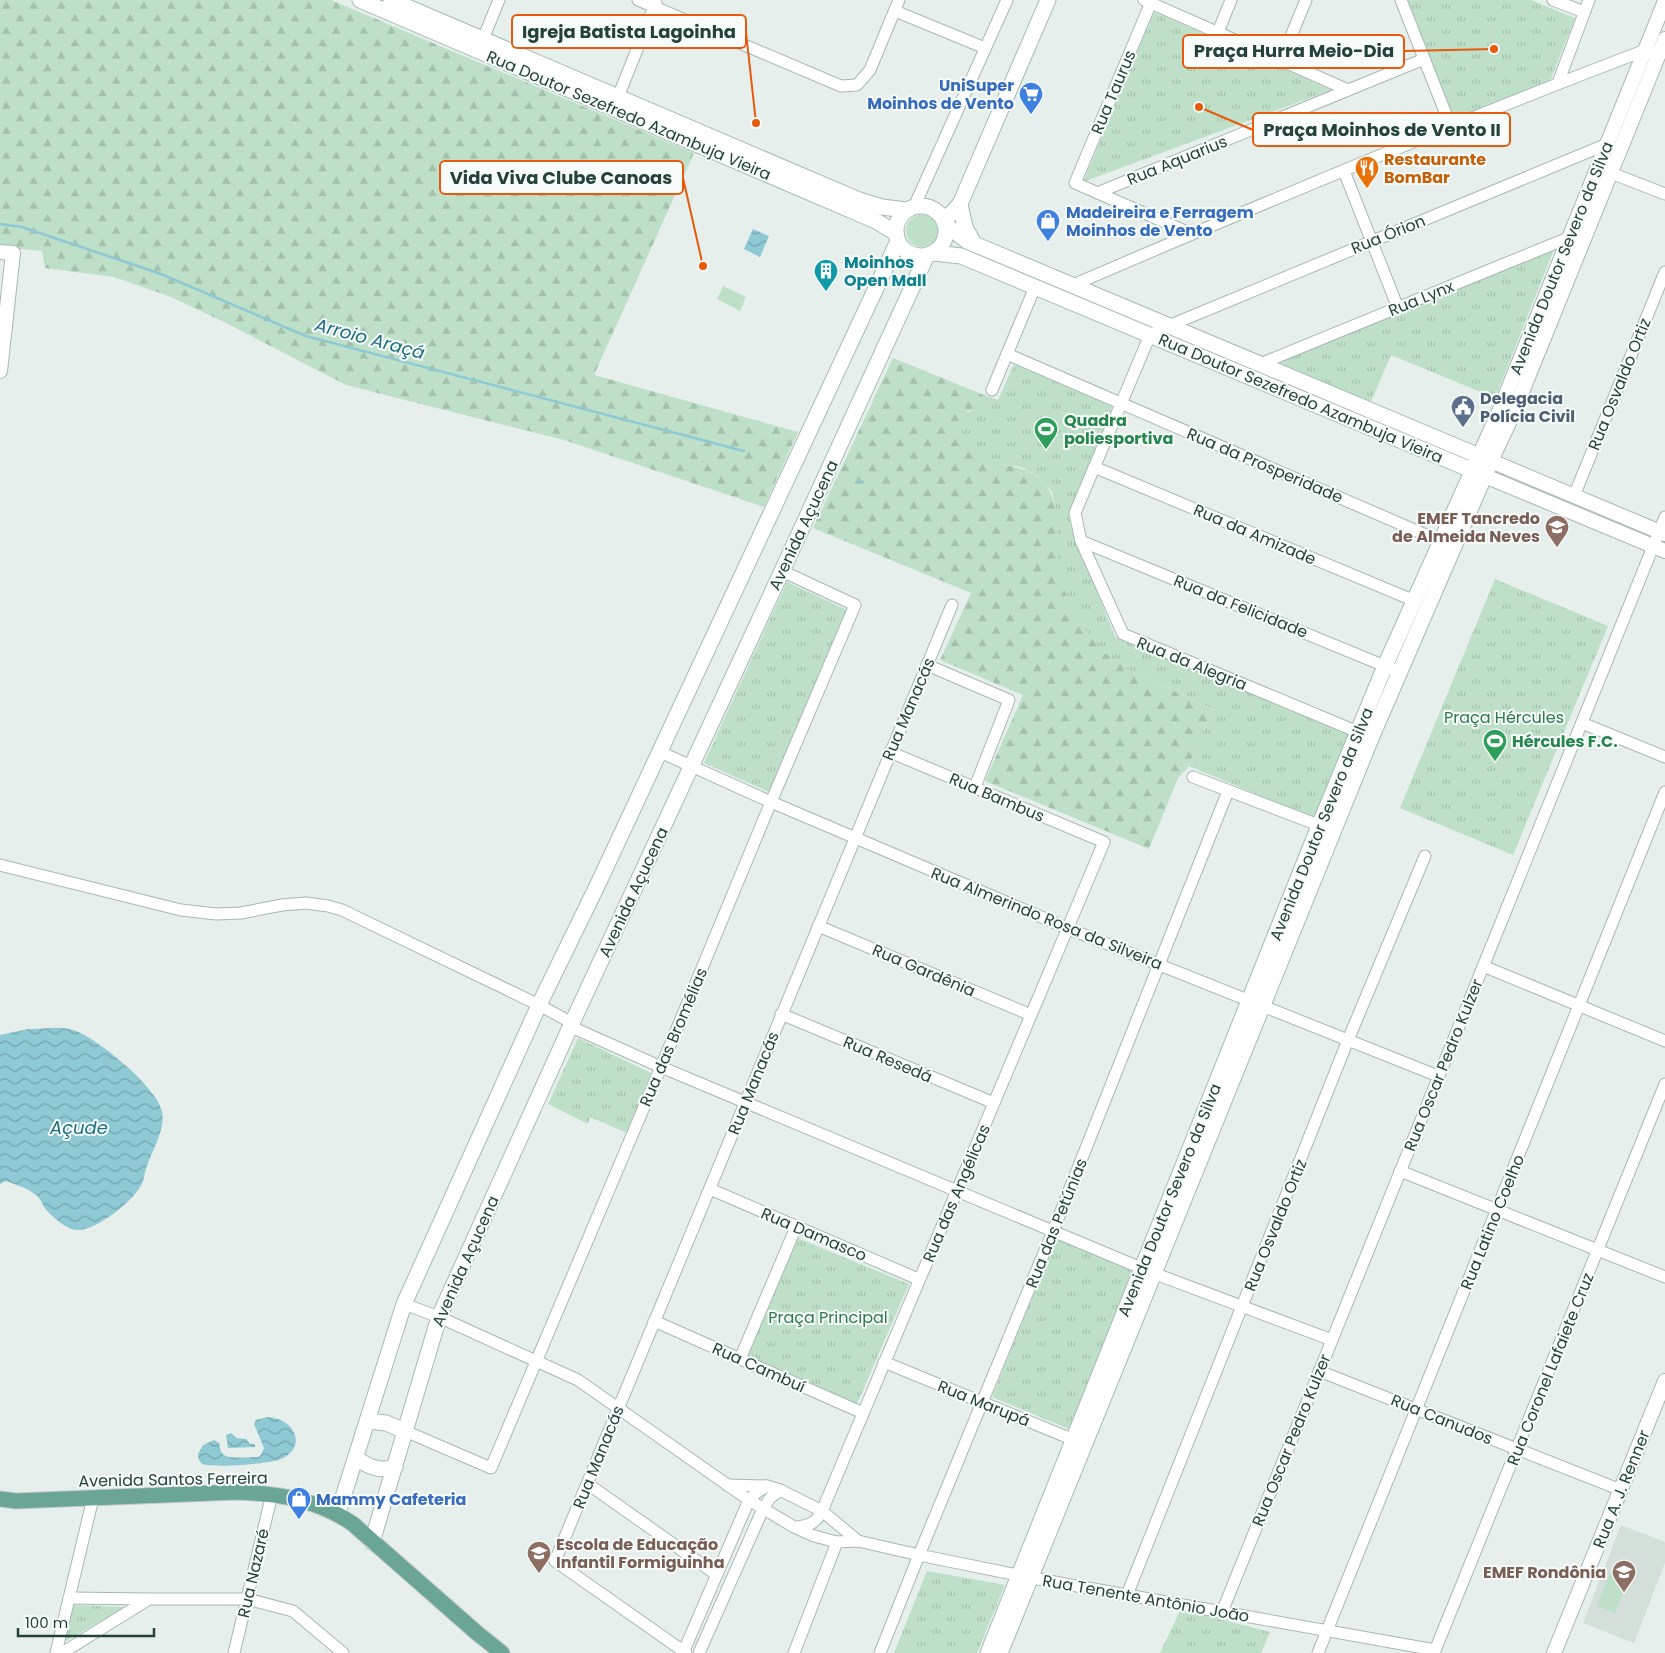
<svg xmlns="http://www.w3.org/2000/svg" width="1665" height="1653" font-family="Poppins,sans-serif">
<defs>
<pattern id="forest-firs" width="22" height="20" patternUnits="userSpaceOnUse" patternTransform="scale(1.25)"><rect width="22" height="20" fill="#bfe0c8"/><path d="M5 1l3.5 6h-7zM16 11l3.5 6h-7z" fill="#a4c1ad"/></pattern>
<pattern id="park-tufts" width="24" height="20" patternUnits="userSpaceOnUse" patternTransform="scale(1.25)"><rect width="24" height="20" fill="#bfe0c8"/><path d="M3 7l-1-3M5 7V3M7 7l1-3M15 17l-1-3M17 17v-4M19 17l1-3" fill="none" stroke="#a4c1ad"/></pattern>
<pattern id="water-waves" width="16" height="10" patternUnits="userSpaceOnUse" patternTransform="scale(1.25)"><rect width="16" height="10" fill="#8ec9d4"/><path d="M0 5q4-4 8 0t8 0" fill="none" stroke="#74a5ad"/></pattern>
</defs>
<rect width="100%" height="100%" fill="#e6efeb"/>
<path fill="#d4dfda" d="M 1621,1525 L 1665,1542 L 1665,1563 L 1634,1643 L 1583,1623 Z"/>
<g fill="#bfe0c8">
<circle cx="922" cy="231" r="16"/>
<path d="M 723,286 L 746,297 L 740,311 L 717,299 Z"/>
<path d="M 1610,1573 L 1628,1581 L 1615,1613 L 1597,1606 Z"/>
</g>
<g fill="url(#forest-firs)">
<path d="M 0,0 L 331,0 L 694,153 L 594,375 L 798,432 L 764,507 L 564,440 L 346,385 L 224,322 L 171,297 L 114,277 L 45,268 L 42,251 L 0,247 Z"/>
<path d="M 893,358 L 984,395 L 979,405 L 967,412 L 999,464 C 1031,469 1047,475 1056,508 L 1129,670 L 1213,709 L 1189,766 L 1178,778 L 1149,849 L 985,781 L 1023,695 L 940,660 L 971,593 L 813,528 Z"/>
</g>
<g fill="url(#park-tufts)">
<path d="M 1405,0 L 1531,0 L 1575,18 L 1550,81 L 1454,119 Z"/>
<path d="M 1154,12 L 1331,90 L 1083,182 Z"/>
<path d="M 1555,247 L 1495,398 L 1391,355 L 1370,404 L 1271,363 Z"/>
<path d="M 1014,364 L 1113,405 L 1069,517 L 1071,527 L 1115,637 L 1352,736 L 1316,819 L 1189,766 L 1213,709 L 1129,670 L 1099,649 L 1074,612 L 1058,576 L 1056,508 L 1052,492 L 1038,476 L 1021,467 L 999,464 L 969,453 L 955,437 L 956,424 C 966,413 977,407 984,395 L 998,400 Z"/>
<path d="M 1495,579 L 1608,626 L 1513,855 L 1400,808 Z"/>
<path d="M 787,582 L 847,610 L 771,793 L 704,763 Z"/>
<path d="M 578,1038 L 651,1073 L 627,1133 L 590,1117 L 588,1124 L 548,1104 Z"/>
<path d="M 795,1237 L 909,1284 L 857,1404 L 745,1355 Z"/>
<path d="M 1057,1237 L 1134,1269 L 1069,1429 L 992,1397 Z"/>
<path d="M 927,1571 L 1005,1585 L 977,1653 L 894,1653 Z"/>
<path d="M 73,1605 L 126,1607 L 64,1642 Z"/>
<path d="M 1181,1609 L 1270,1632 L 1261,1653 L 1160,1653 Z"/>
</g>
<g fill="url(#water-waves)">
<path d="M 753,229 L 769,236 L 760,257 L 744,249 Z"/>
<path d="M 28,1029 C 41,1029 57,1026 70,1029 C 93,1034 157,1087 162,1111 C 166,1130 151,1152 146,1169 C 144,1175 144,1182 140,1187 C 131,1203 94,1232 76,1230 C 66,1229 54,1218 47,1211 C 43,1207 42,1200 37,1196 C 28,1188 17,1185 6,1181 L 0,1184 L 0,1035 Z"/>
<path d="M 267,1417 C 295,1418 308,1447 281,1459 C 270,1464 214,1468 203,1464 C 199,1462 198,1458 198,1454 L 203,1445 L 214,1440 L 219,1443 C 220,1447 220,1452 224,1455 C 230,1459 251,1457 258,1457 L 261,1455 L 264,1448 L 254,1424 L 256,1420 Z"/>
<path d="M 231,1433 L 237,1438 L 246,1439 L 250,1444 L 255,1444 L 255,1447 L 228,1448 L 226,1435 Z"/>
</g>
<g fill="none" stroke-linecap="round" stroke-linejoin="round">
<g stroke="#8ec9d4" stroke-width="2.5">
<path d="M 0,224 L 22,227 L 161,274 L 306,336 L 744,451"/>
<path d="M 858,481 L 863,482"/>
</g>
<defs>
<g id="minor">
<path d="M 638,0 L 841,86 L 857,85 L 870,70 L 899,0"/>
<path d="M 1144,0 L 1348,90"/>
<path d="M 1152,0 L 1075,183 L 1192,234"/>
<path d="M 1401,0 L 1451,127"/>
<path d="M 1553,0 L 1584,12"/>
<path d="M 895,11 L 985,48"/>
<path d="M 1218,32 L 1231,0"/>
<path d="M 483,39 L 499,0"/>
<path d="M 1281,60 L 1306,0"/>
<path d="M 1558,83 L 1589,0"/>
<path d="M 618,97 L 656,2"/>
<path d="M 1344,171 L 1398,308"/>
<path d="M 1611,173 L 1665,194"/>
<path d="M 1097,193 L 1424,59"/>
<path d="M 914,207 L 1007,0"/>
<path d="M 1073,285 C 1261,204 1451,124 1643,51 L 1649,53"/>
<path d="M 1007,354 L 1440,541"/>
<path d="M 1260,364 L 1568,238 L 1573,240"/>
<path d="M 992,390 L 1035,287"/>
<path d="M 1094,467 L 1415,601"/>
<path d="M 1574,496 L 1665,272"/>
<path d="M 1081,541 L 1392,669"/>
<path d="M 927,665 L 1009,700 L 975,787"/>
<path d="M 1582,723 L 1665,757"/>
<path d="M 1358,732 L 1123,634 L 1081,541 L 1075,513 L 1150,335 L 1173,324 L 1607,144"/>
<path d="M 660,752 L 771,802 L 1067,928 L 1438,1076"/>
<path d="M 1193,777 L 1334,831"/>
<path d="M 0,865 L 181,910 L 216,914 L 241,913 L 282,905 L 306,903 L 328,906 L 342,910 L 539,1005 L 572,1023 L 576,1029 L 661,1067 L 1153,1273 L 1332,1340"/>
<path d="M 818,926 L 1031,1015"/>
<path d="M 1483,966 L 1665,1041"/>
<path d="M 781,1014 L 994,1103"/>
<path d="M 1400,1171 L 1665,1277"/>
<path d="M 710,1189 L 918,1279"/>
<path d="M 404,1304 L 439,1317 L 578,1380 L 749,1500 L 794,1527 L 814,1536 L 837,1542 L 858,1541 L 919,1555 L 1032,1578 L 1435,1650"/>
<path d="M 654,1321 L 863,1413"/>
<path d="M 740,1359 L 796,1227"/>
<path d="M 884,1362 L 1079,1442"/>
<path d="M 1319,1371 L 1621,1490"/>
<path d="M 405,1431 L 491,1468 L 661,1067 L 771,802 L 855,605 L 782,571"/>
<path d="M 588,1484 L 717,1575"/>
<path d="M 727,1485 L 767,1486 L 780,1490 L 822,1511 L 858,1541"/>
<path d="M 796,1527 C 809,1526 816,1523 822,1511 L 1104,842 L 890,752"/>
<path d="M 1127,1595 L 1348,1040 L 1425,856"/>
<path d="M 69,1598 L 149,1599"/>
<path d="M 1222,1612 L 1665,517"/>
<path d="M 56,1653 L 93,1498"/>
<path d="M 62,1653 L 149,1599 L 247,1599 L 293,1611 L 343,1653"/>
<path d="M 234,1653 L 272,1494"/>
<path d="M 683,1653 L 749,1500 L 757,1492 L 767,1486"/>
<path d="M 686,1653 L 555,1561 L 952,605"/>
<path d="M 699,1653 L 763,1509 L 770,1498 L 780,1490"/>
<path d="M 794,1653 L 837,1542"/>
<path d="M 880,1653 L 919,1555 L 1053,1231 L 1228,791"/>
<path d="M 1318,1653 L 1665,792"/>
<path d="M 1434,1653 L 1665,1084"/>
</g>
<g id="tertiary">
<path d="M 1665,39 L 1513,414 L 1491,461 L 1665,534"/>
<path d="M 0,252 L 13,253 L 0,371"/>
<path d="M 1479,456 L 1500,409 L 1665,1"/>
<path d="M 1485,476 L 1665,551"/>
<path d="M 1554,1653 L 1665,1381"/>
</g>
<g id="secondary">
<path d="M 360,0 L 855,212 L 876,221 L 896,233"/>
<path d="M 391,0 L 859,200 L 882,207 L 906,210"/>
<path d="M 960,204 L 965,227 L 974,244"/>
<circle cx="921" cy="231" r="25"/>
<path d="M 942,217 L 950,215 L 960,204 L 1048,0"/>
<path d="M 946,225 L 967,241 L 1491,461 L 1372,736 L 1000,1653"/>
<path d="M 934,253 L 961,256 L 1481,474"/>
<path d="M 368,1421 L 386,1423 L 405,1431"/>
<path d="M 356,1458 C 368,1467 380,1472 395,1467"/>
<path d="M 338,1513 L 404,1304 L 539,1005 L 598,884 L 898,241"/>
<path d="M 372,1542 L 439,1317 L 572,1023 L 782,571 L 927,255"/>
<path d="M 988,1653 L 1319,826 L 1385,666 L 1479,456"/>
</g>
<path id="primary" d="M 0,1499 L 16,1501 L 237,1492 C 280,1494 317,1499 353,1524 L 477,1633 L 502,1653"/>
</defs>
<use href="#minor" stroke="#a8b8b2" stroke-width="13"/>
<use href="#tertiary" stroke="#a8b8b2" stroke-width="16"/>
<use href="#secondary" stroke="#a4bbb3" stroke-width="17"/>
<use href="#primary" stroke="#c2cac8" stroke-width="17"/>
<use href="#minor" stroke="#fff" stroke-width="11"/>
<use href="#tertiary" stroke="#fff" stroke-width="14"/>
<use href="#secondary" stroke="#fff" stroke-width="15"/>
<use href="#primary" stroke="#6aa596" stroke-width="15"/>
</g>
<defs>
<symbol id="supermarket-pin" viewBox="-11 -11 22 30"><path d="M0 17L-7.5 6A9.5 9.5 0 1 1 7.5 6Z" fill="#3f7fe0" stroke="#f7fbf9"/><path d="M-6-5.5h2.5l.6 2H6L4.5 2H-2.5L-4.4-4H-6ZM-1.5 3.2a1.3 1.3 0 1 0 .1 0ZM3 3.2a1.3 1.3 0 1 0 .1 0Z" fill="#fff"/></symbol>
<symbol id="restaurant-pin" viewBox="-11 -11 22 30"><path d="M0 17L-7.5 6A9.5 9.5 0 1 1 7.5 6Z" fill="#e8710a" stroke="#f7fbf9"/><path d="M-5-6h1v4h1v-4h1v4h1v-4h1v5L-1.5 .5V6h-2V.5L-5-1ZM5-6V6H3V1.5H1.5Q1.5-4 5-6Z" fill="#fff"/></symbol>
<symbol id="shop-pin" viewBox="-11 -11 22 30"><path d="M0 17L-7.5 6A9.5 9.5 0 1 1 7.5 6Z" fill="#3f7fe0" stroke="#f7fbf9"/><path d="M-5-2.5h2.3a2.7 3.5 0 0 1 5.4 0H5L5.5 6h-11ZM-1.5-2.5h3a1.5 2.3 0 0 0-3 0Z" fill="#fff"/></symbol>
<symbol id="building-pin" viewBox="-11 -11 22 30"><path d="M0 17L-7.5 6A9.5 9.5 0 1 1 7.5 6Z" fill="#0f9aa8" stroke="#f7fbf9"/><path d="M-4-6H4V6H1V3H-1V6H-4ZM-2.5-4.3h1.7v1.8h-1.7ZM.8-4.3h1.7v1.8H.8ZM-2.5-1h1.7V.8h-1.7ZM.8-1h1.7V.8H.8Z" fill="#fff"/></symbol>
<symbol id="civic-pin" viewBox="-11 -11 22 30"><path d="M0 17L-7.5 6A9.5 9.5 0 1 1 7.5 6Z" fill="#5c6f8a" stroke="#f7fbf9"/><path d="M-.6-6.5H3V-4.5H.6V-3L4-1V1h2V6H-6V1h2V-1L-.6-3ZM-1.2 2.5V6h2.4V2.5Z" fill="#fff"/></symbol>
<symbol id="stadium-pin" viewBox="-11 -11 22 30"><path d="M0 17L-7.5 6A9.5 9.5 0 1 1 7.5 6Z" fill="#2e9e5b" stroke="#f7fbf9"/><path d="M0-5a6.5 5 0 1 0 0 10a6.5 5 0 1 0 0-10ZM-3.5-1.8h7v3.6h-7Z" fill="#fff"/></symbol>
<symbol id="school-pin" viewBox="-11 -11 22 30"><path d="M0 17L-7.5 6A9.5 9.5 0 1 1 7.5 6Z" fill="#8d6e63" stroke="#f7fbf9"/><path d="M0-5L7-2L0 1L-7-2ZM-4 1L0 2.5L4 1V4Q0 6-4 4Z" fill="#fff"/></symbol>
</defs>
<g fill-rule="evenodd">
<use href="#supermarket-pin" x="1017" y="80" width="28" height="38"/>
<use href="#restaurant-pin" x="1353" y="154" width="28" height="38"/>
<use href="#shop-pin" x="1034" y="207" width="28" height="38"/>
<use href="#building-pin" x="812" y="257" width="28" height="38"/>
<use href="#civic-pin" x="1449" y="393" width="28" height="38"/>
<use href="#stadium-pin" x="1032" y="415" width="28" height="38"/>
<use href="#school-pin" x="1543" y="513" width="28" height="38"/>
<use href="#stadium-pin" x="1481" y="727" width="28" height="38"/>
<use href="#shop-pin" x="285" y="1485" width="28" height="38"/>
<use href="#school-pin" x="525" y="1539" width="28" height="38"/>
<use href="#school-pin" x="1610" y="1558" width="28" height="38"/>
</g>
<g text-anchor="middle" stroke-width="4" stroke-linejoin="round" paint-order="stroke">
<g font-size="16" font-weight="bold" fill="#366cbe" stroke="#f7fbf9" text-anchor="start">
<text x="1014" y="91" text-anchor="end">UniSuper<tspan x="1014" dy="18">Moinhos de Vento</tspan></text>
<text x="1066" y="218">Madeireira e Ferragem<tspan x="1066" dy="18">Moinhos de Vento</tspan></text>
<text x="316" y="1505">Mammy Cafeteria</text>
</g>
<g font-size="16" fill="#24423a" stroke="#f7fbf9">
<text transform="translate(1113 92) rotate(-67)" y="6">Rua Taurus</text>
<text transform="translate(629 115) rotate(23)" y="6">Rua Doutor Sezefredo Azambuja Vieira</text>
<text transform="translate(1177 160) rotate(-22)" y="6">Rua Aquarius</text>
<text transform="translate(1388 234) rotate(-22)" y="6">Rua Órion</text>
<text transform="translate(1561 258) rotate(-68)" y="6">Avenida Doutor Severo da Silva</text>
<text transform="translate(1421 298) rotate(-22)" y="6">Rua Lynx</text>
<text transform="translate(1619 384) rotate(-68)" y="6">Rua Osvaldo Ortiz</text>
<text transform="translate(1301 398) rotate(23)" y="6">Rua Doutor Sezefredo Azambuja Vieira</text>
<text transform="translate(1265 465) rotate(23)" y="6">Rua da Prosperidade</text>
<text transform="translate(803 525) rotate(-65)" y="6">Avenida Açucena</text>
<text transform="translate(1255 534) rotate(23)" y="6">Rua da Amizade</text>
<text transform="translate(1241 606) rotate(22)" y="6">Rua da Felicidade</text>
<text transform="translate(1192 663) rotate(22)" y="6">Rua da Alegria</text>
<text transform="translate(908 709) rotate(-67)" y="6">Rua Manacás</text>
<text transform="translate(997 797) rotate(23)" y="6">Rua Bambus</text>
<text transform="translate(1321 824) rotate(-68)" y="6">Avenida Doutor Severo da Silva</text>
<text transform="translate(633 892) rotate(-65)" y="6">Avenida Açucena</text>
<text transform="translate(1047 918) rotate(22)" y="6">Rua Almerindo Rosa da Silveira</text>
<text transform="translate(924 970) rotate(23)" y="6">Rua Gardênia</text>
<text transform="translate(673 1037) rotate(-67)" y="6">Rua das Bromélias</text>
<text transform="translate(888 1059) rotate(23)" y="6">Rua Resedá</text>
<text transform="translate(1443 1065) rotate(-68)" y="6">Rua Oscar Pedro Kulzer</text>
<text transform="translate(753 1083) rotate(-68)" y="6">Rua Manacás</text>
<text transform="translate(956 1193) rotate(-67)" y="6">Rua das Angélicas</text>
<text transform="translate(1169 1200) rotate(-68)" y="6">Avenida Doutor Severo da Silva</text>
<text transform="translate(1492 1222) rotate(-68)" y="6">Rua Latino Coelho</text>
<text transform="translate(1056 1223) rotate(-68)" y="6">Rua das Petúnias</text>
<text transform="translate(1275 1225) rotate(-68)" y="6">Rua Osvaldo Ortiz</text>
<text transform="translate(814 1234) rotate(23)" y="6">Rua Damasco</text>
<text transform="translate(465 1261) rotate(-66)" y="6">Avenida Açucena</text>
<text transform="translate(759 1367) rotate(24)" y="6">Rua Cambuí</text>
<text transform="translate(1550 1369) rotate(-68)" y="6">Rua Coronel Lafaiete Cruz</text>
<text transform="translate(984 1403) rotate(22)" y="6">Rua Marupá</text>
<text transform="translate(1442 1419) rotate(22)" y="6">Rua Canudos</text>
<text transform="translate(1291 1440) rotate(-68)" y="6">Rua Oscar Pedro Kulzer</text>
<text transform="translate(598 1457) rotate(-68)" y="6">Rua Manacás</text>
<text transform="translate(173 1479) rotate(-1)" y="6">Avenida Santos Ferreira</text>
<text transform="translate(1621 1489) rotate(-68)" y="6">Rua A. J. Renner</text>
<text transform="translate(253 1573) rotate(-77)" y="6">Rua Nazaré</text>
<text transform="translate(1146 1598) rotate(10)" y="6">Rua Tenente Antônio João</text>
</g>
<g font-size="16" font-weight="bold" fill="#c56008" stroke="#f7fbf9" text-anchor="start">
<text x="1384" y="165">Restaurante<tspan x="1384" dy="18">BomBar</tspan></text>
</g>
<g font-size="16" font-weight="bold" fill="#0d838f" stroke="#f7fbf9" text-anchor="start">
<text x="844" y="268">Moinhos<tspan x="844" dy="18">Open Mall</tspan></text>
</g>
<g font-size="16" font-weight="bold" fill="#4e5e75" stroke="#f7fbf9" text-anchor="start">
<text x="1480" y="404">Delegacia<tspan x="1480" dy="18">Polícia Civil</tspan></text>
</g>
<g font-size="16" font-weight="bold" fill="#27864d" stroke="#f7fbf9" text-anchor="start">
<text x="1064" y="426">Quadra<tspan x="1064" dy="18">poliesportiva</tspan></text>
<text x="1512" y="747">Hércules F.C.</text>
</g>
<g font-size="16" font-weight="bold" fill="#785e54" stroke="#f7fbf9" text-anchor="end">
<text x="1540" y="524">EMEF Tancredo<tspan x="1540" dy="18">de Almeida Neves</tspan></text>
<text x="556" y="1550" text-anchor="start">Escola de Educação<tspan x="556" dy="18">Infantil Formiguinha</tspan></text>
<text x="1606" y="1578">EMEF Rondônia</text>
</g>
<g font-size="16" fill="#2d7a4b" stroke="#f7fbf9">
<text x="1504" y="723">Praça Hércules</text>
<text x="828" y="1323">Praça Principal</text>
</g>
<g font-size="18" font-style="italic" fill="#1c6f80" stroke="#f7fbf9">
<text transform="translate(370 339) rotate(15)" y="6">Arroio Araçá</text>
<text x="79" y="1134">Açude</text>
</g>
</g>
<path fill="none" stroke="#e8590c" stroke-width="2" d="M756 123L746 32M1494 49L1404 51M1199 107L1253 130M703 266L683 178"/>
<g fill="#e8590c" stroke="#f7fbf9" stroke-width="2">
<circle cx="756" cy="123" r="5"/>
<circle cx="1494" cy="49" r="5"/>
<circle cx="1199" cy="107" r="5"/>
<circle cx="703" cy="266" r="5"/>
</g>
<g fill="#f7fbf9" stroke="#e8590c" stroke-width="2">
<rect x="512" y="15" width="234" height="33" rx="5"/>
<rect x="1183" y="35" width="221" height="33" rx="5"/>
<rect x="1253" y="113" width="257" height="33" rx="5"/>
<rect x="440" y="161" width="243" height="33" rx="5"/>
</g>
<g font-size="18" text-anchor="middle" font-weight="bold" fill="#24423a">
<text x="629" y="38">Igreja Batista Lagoinha</text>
<text x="1294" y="57">Praça Hurra Meio-Dia</text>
<text x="1382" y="136">Praça Moinhos de Vento II</text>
<text x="561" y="184">Vida Viva Clube Canoas</text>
</g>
<path d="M18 1628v8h136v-8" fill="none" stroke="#24423a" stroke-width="2.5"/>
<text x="25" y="1628" font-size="15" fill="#24423a" stroke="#f7fbf9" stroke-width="4" paint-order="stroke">100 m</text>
</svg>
